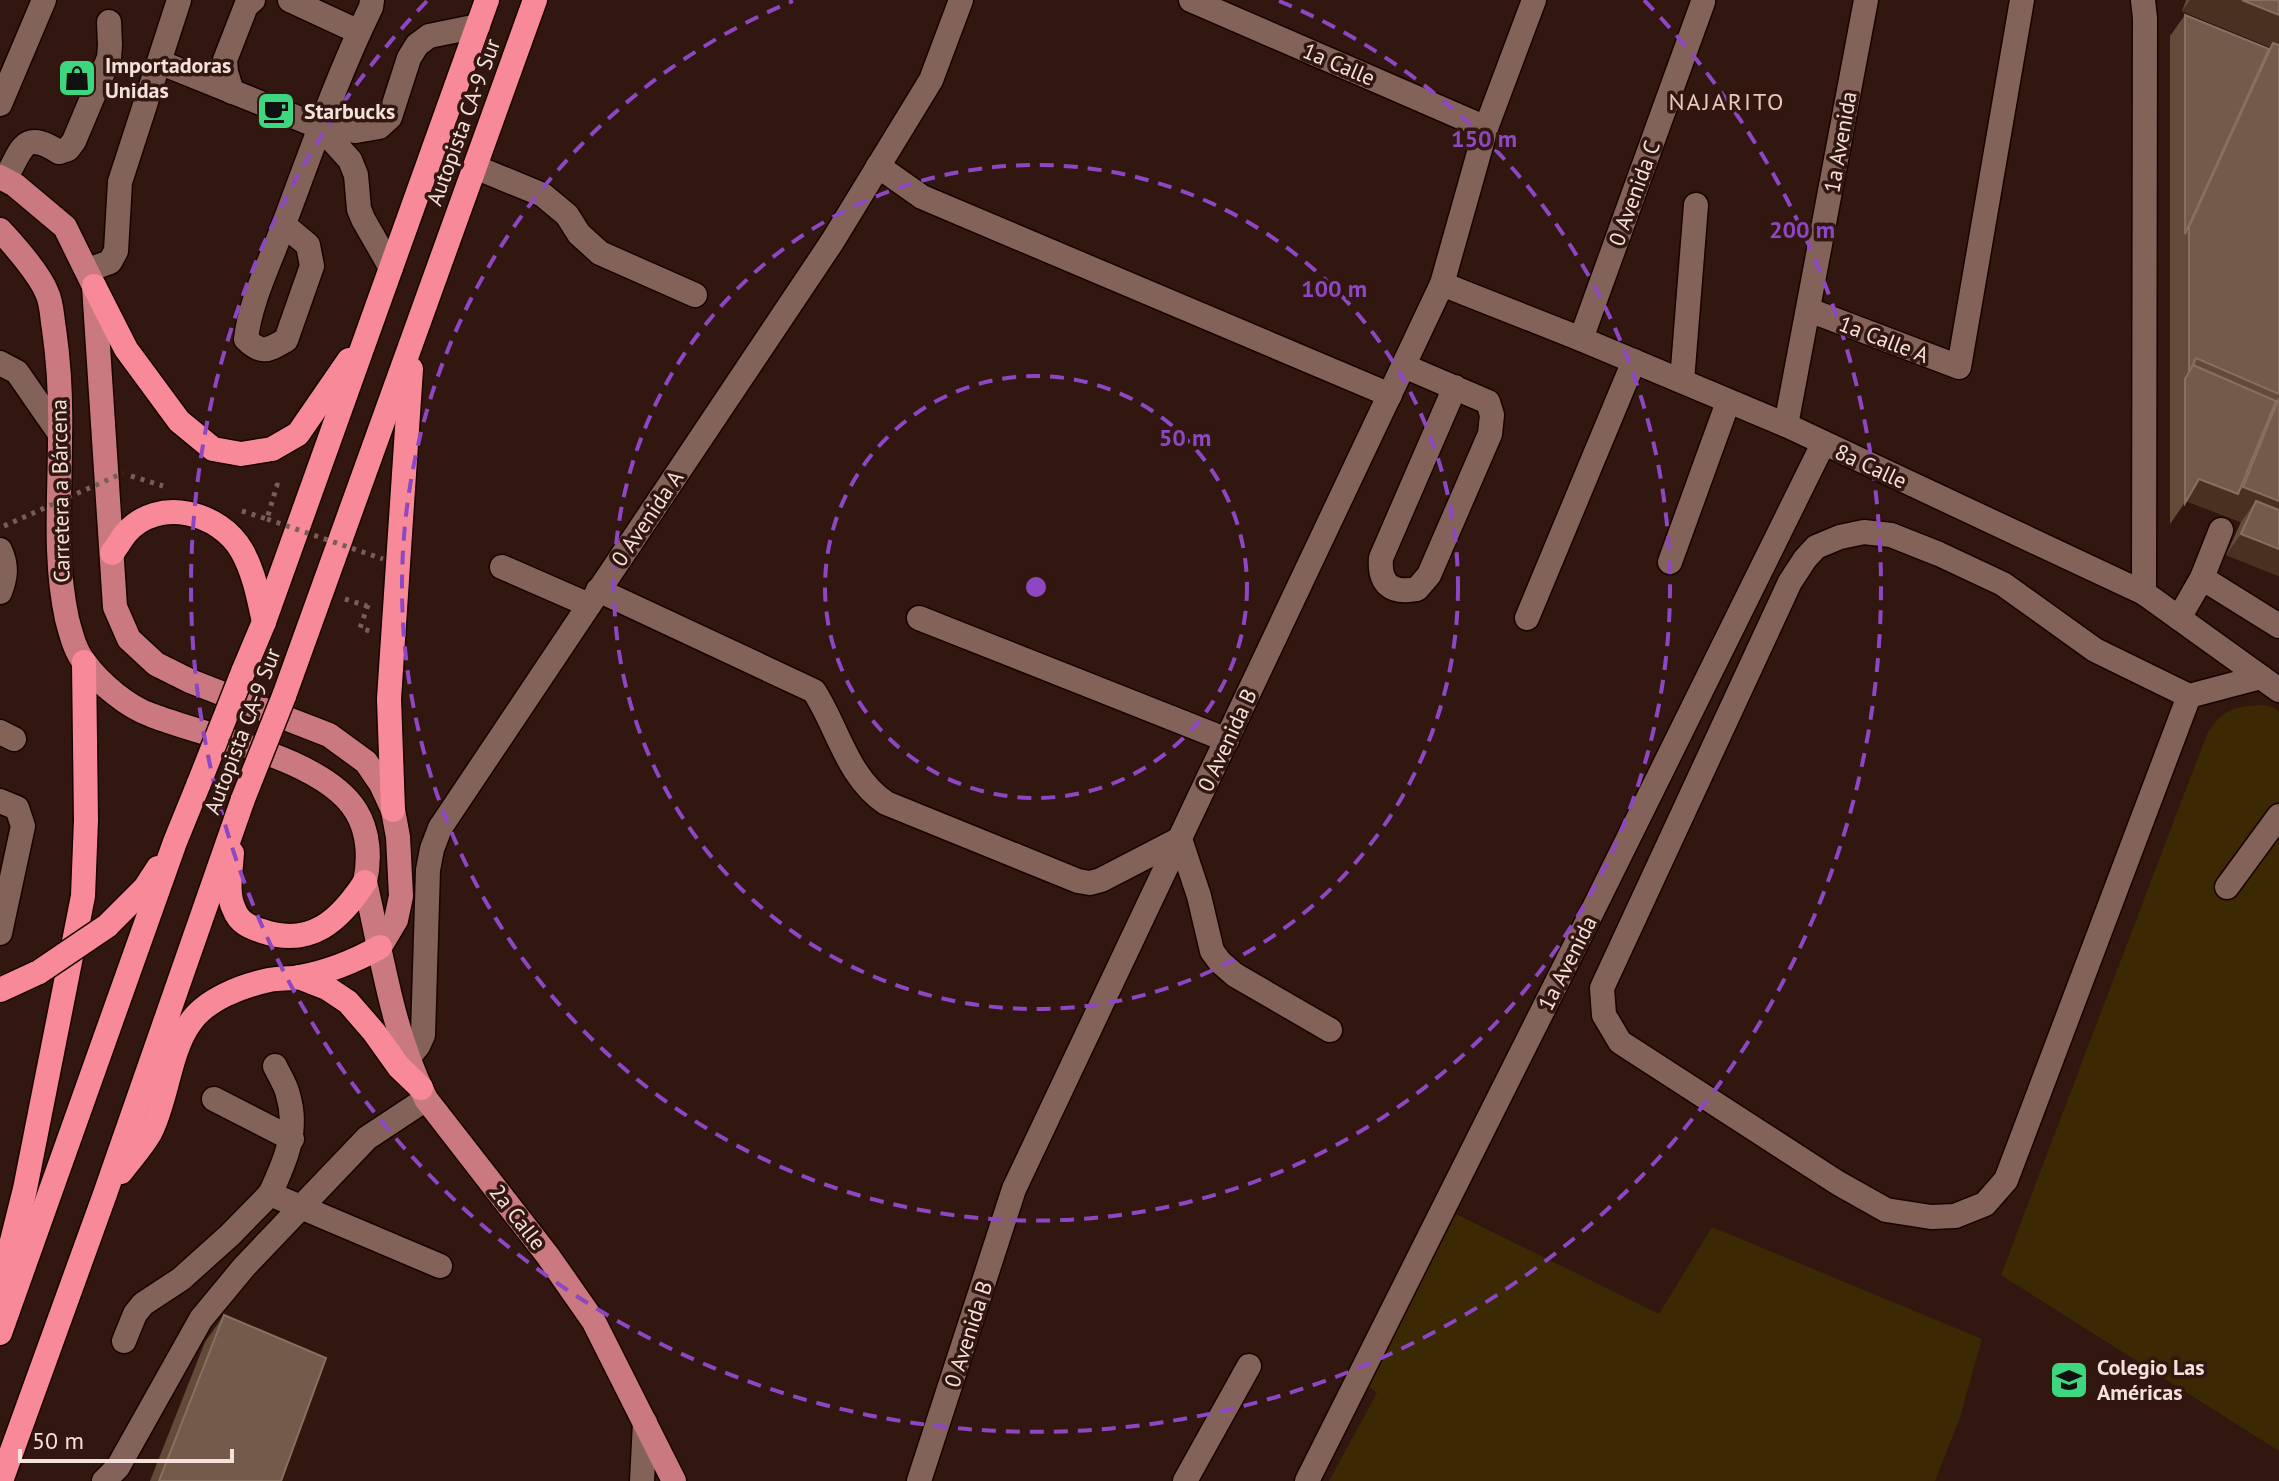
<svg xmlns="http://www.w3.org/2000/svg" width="2279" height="1481" font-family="'PT Sans',sans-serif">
<rect width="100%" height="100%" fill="#321710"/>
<g fill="#3a2903">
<path d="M 2263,705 L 2273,707 L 2279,712 L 2279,1451 L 2001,1275 L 2207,734 C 2223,709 2234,706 2263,705 Z"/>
<path d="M 1456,1214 L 1659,1314 L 1712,1227 L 1982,1339 L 1959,1420 L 1935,1481 L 1329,1481 L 1377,1393 L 1368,1386 Z"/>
</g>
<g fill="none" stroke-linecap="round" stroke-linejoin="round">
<defs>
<g id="minor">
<path d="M 290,0 L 359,32"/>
<path d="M 1191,0 L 1486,128"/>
<path d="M 2143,0 L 2145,18 L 2144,593"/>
<path d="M 159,62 L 320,127 L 356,131 L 379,127 L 390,117 L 409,58 L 417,45 L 429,36 L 478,26"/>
<path d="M 232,92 L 226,72 L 225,60 L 246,6 L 253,0"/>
<path d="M 0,104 L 44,0"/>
<path d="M 320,127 L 350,160 L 356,175 L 359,209 L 363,219 L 391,268"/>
<path d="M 878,166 L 922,197 L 1390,395"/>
<path d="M 475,167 L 543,195 L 567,215 L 579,234 L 600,253 L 695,295"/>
<path d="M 5,179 C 23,149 22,129 59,152 L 68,149 L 74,141 L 109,58 L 110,45 L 109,22"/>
<path d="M 284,225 L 308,245 L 312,266 L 286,340 C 268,350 262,355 246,339 C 250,302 269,265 282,229 C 310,155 336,79 371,7 L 372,0"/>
<path d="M 88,270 L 110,262 L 116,251 L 120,182 L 179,0"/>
<path d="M 1442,284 L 1581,339 L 1786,425 L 2144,593 L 2279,690"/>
<path d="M 1809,310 L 1959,367 L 2022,0"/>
<path d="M 1581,339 L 1703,2"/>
<path d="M 0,363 L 17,372 L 60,434"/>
<path d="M 1404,366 L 1488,402 L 1492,415 L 1490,434 L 1429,575 L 1417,589 C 1391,594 1379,584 1381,558 L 1455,387"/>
<path d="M 1682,381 L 1696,205"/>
<path d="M 1786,425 L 1866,0"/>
<path d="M 0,550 C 7,565 6,577 0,592"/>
<path d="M 1670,562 L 1728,402"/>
<path d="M 502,567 L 589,605"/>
<path d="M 2202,578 L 2221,530"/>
<path d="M 598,590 L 814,691 C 838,728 847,777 886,803 L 1078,881 L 1090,883 L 1101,880 L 1180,839 L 1199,896 L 1212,951 L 1220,962 L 1235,975 L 1330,1030"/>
<path d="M 919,618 L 1227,740"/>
<path d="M 1527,618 L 1634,361"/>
<path d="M 2179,618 L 2202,578 L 2279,626"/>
<path d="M 2189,696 L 2095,650 L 2003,584 L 1939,554 L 1891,535 L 1864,532 L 1840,537 L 1816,547 L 1805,559 L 1790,582 L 1602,988 L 1604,1015 L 1620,1042 L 1838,1183 L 1886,1210 L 1931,1217 L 1955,1216 L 1985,1204 L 2006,1180 L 2189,696 L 2261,677"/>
<path d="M 0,732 L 14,739"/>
<path d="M 0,801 L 17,808 L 23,826 L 0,933"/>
<path d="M 2227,887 L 2279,816"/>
<path d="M 409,1057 L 418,1046 L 423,1035 L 428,870 L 432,849 L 440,828 L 832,242 L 931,80 L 961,0"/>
<path d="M 214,1099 L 292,1139"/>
<path d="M 270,1194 C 285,1162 299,1131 288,1095 C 286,1085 279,1075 275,1066"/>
<path d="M 124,1341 L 135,1314 L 143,1304 L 181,1279 L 230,1235 L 270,1194 L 440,1266"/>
<path d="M 104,1481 L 118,1467 L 201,1319 L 244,1267 L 367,1138 L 426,1099"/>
<path d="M 642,1481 L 645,1422"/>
<path d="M 919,1481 L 1014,1189 L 1442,284 L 1486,128 L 1534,0"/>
<path d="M 1185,1481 L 1249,1366"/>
<path d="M 1307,1481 L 1588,920 L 1823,444"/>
</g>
<g id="major">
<path d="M 0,177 L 15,185 L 65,227 L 94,286 L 115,607 L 129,639 L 156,664 L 190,681 L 329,735 L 366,762 L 381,784 L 393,810 L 398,837 L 401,896 L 396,920 L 380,947"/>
<path d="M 0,230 C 14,245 40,275 47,293 C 52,303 52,318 54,329 C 59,364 61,402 60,438 C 60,499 54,559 67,619 C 71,634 75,651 85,663 C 99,683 128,707 151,715 C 207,737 324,758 356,811 C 369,832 370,859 365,882 C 382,955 392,1032 426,1099 L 548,1256 L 594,1322 L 674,1481"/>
</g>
<g id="highway">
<path d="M 94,286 L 126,349 L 179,421 L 213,449 L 241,454 L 272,449 L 298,434 L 349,360"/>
<path d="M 112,553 C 117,547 121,539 126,533 C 158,496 220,512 242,551 C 254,572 259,599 264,622"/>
<path d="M 243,672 L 264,622 L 487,0"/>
<path d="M 284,696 L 535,0"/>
<path d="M 393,810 L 389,699 L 411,369"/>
<path d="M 232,853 C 231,870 226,893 234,909 C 239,923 250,927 262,931 C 311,948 340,920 365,882"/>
<path d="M 107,926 L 145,888 L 158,868"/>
<path d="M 299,977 L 327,988 L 348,1002 L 374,1032 L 399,1067 L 421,1088"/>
<path d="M 0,990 L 39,972"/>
<path d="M 121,1172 C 130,1160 142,1147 150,1133 C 167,1101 169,1052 190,1023 C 206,999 242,986 269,980 C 279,978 290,979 300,977 C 328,972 355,961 380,947"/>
<path d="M 0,1289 L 25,1189 L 83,896 L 86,820 L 84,662"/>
<path d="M 0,1333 L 175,842 L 199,783"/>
<path d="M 1,1481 L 105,1194 L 243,799"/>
</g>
</defs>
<use href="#minor" stroke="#180300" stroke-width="27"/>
<use href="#major" stroke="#180300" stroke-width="27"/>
<use href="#highway" stroke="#180300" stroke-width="27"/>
<g stroke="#775f58" stroke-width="5" stroke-dasharray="4 6" stroke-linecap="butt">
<path d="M 131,476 L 163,486"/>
<path d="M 242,511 L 267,519 L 277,485 L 285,487"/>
<path d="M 345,599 L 367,606"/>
<path d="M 368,605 L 360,628 L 370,631"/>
</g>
<use href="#minor" stroke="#836259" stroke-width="24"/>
<use href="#major" stroke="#c9797f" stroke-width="24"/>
<use href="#highway" stroke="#f88999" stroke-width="24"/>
<defs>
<g id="highway-bridge">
<path d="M 199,783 L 243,672"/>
<path d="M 243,799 L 284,696"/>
<path d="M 39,972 L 107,926"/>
</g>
</defs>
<use href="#highway-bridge" stroke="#180300" stroke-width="27" stroke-linecap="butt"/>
<g stroke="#775f58" stroke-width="5" stroke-dasharray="4 6" stroke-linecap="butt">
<path d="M 267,519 L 383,559"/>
<path d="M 4,526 L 123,473"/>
</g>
<use href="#highway-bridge" stroke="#f88999" stroke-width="24"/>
</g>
<g fill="#644b39">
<path d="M 2186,0 L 2279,0 L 2279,576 L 2226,555 L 2241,522 L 2186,501 L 2170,524 L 2170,36 L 2185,15 L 2269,49 L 2270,47 L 2182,11 Z"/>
<path d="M 224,1315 L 281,1481 L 150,1481 L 205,1342 Z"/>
</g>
<g fill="#493021">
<path d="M 2190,0 L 2242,0 L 2279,15 L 2279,50 L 2273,43 L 2270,47 L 2182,11 Z"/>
<path d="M 2199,479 L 2238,494 L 2243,487 L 2279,501 L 2279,536 L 2256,501 L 2241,522 L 2184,500 Z"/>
<path d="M 2241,534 L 2279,549 L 2279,576 L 2226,555 Z"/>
</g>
<g fill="#735b4b" stroke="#887061" stroke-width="2">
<path d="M 2242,0 L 2279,0 L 2279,15 Z"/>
<path d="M 2185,15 L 2269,49 L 2185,234 Z"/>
<path d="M 2273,43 L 2279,45 L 2279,394 L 2196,358 L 2189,373 L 2189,227 Z"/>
<path d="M 2193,365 L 2276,401 L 2238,494 L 2199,479 L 2185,503 L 2185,379 Z"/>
<path d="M 2279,398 L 2279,501 L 2243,487 Z"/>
<path d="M 2256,501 L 2279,510 L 2279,549 L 2241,534 Z"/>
<path d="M 224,1315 L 326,1358 L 281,1481 L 159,1481 Z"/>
</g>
<g fill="none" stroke="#8d47c3" stroke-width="4" stroke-dasharray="14 10">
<circle cx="1036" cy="587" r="211"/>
<circle cx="1036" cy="587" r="422"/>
<path d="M1279 1A634 634 0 1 1 793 1"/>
<path d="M1644 0A845 845 0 1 1 428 0"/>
</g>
<defs>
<symbol id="shop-square" viewBox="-11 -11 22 22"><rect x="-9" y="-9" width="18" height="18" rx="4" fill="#3cd77e" stroke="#321710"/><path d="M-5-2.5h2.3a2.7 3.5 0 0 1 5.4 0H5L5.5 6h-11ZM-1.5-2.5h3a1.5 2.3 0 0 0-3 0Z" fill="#111"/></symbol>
<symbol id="cafe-square" viewBox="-11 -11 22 22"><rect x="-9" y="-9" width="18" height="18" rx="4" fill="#3cd77e" stroke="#321710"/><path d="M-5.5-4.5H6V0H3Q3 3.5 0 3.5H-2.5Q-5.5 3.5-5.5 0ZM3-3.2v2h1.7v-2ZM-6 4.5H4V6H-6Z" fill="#111"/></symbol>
<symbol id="school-square" viewBox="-11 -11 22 22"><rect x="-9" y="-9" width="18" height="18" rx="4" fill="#3cd77e" stroke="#321710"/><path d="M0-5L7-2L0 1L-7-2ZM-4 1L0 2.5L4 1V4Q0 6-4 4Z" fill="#111"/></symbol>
</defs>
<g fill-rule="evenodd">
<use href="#shop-square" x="55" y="56" width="44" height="44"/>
<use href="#cafe-square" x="254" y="89" width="44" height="44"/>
<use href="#school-square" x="2047" y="1358" width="44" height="44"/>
</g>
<g text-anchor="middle" stroke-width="7" stroke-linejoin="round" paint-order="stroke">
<g font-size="22" fill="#f4e1db" stroke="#321710">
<text transform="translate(1339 64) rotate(23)" y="8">1a Calle</text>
<text transform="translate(463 122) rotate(-70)" y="8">Autopista CA-9 Sur</text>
<text transform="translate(1840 142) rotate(-80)" y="8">1a Avenida</text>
<text transform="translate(1634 193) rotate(-70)" y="8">0 Avenida C</text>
<text transform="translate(1884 339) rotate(21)" y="8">1a Calle A</text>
<text transform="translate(1871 466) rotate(25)" y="8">8a Calle</text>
<text transform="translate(60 491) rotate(-91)" y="8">Carretera a Bárcena</text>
<text transform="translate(647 518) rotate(-56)" y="8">0 Avenida A</text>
<text transform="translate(242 731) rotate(-69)" y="8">Autopista CA-9 Sur</text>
<text transform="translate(1227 740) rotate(-65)" y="8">0 Avenida B</text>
<text transform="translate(1567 963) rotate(-63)" y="8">1a Avenida</text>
<text transform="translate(518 1217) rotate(52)" y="8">2a Calle</text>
<text transform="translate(968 1334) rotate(-72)" y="8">0 Avenida B</text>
</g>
<g font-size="22" font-weight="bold" fill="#f4e1db" stroke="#321710" text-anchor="start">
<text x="105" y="73">Importadoras<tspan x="105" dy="25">Unidas</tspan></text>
<text x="304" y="119">Starbucks</text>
<text x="2097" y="1375">Colegio Las<tspan x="2097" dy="25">Américas</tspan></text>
</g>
<g font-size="24" letter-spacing="2" fill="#ecc6bc" stroke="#321710">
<text x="1727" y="110">NAJARITO</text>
</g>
</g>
<circle cx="1036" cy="587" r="12" fill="#8d47c3" stroke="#321710" stroke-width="4"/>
<g font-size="24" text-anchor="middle" font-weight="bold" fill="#8d47c3" stroke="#321710" stroke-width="7" stroke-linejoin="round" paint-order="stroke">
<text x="1484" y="147">150 m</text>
<text x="1802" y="238">200 m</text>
<text x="1334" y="297">100 m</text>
<text x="1185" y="446">50 m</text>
</g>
<path d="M20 1449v12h212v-12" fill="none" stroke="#f4e1db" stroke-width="4"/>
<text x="32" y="1449" font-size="24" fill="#f4e1db" stroke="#321710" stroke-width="6" paint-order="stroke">50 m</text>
</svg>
